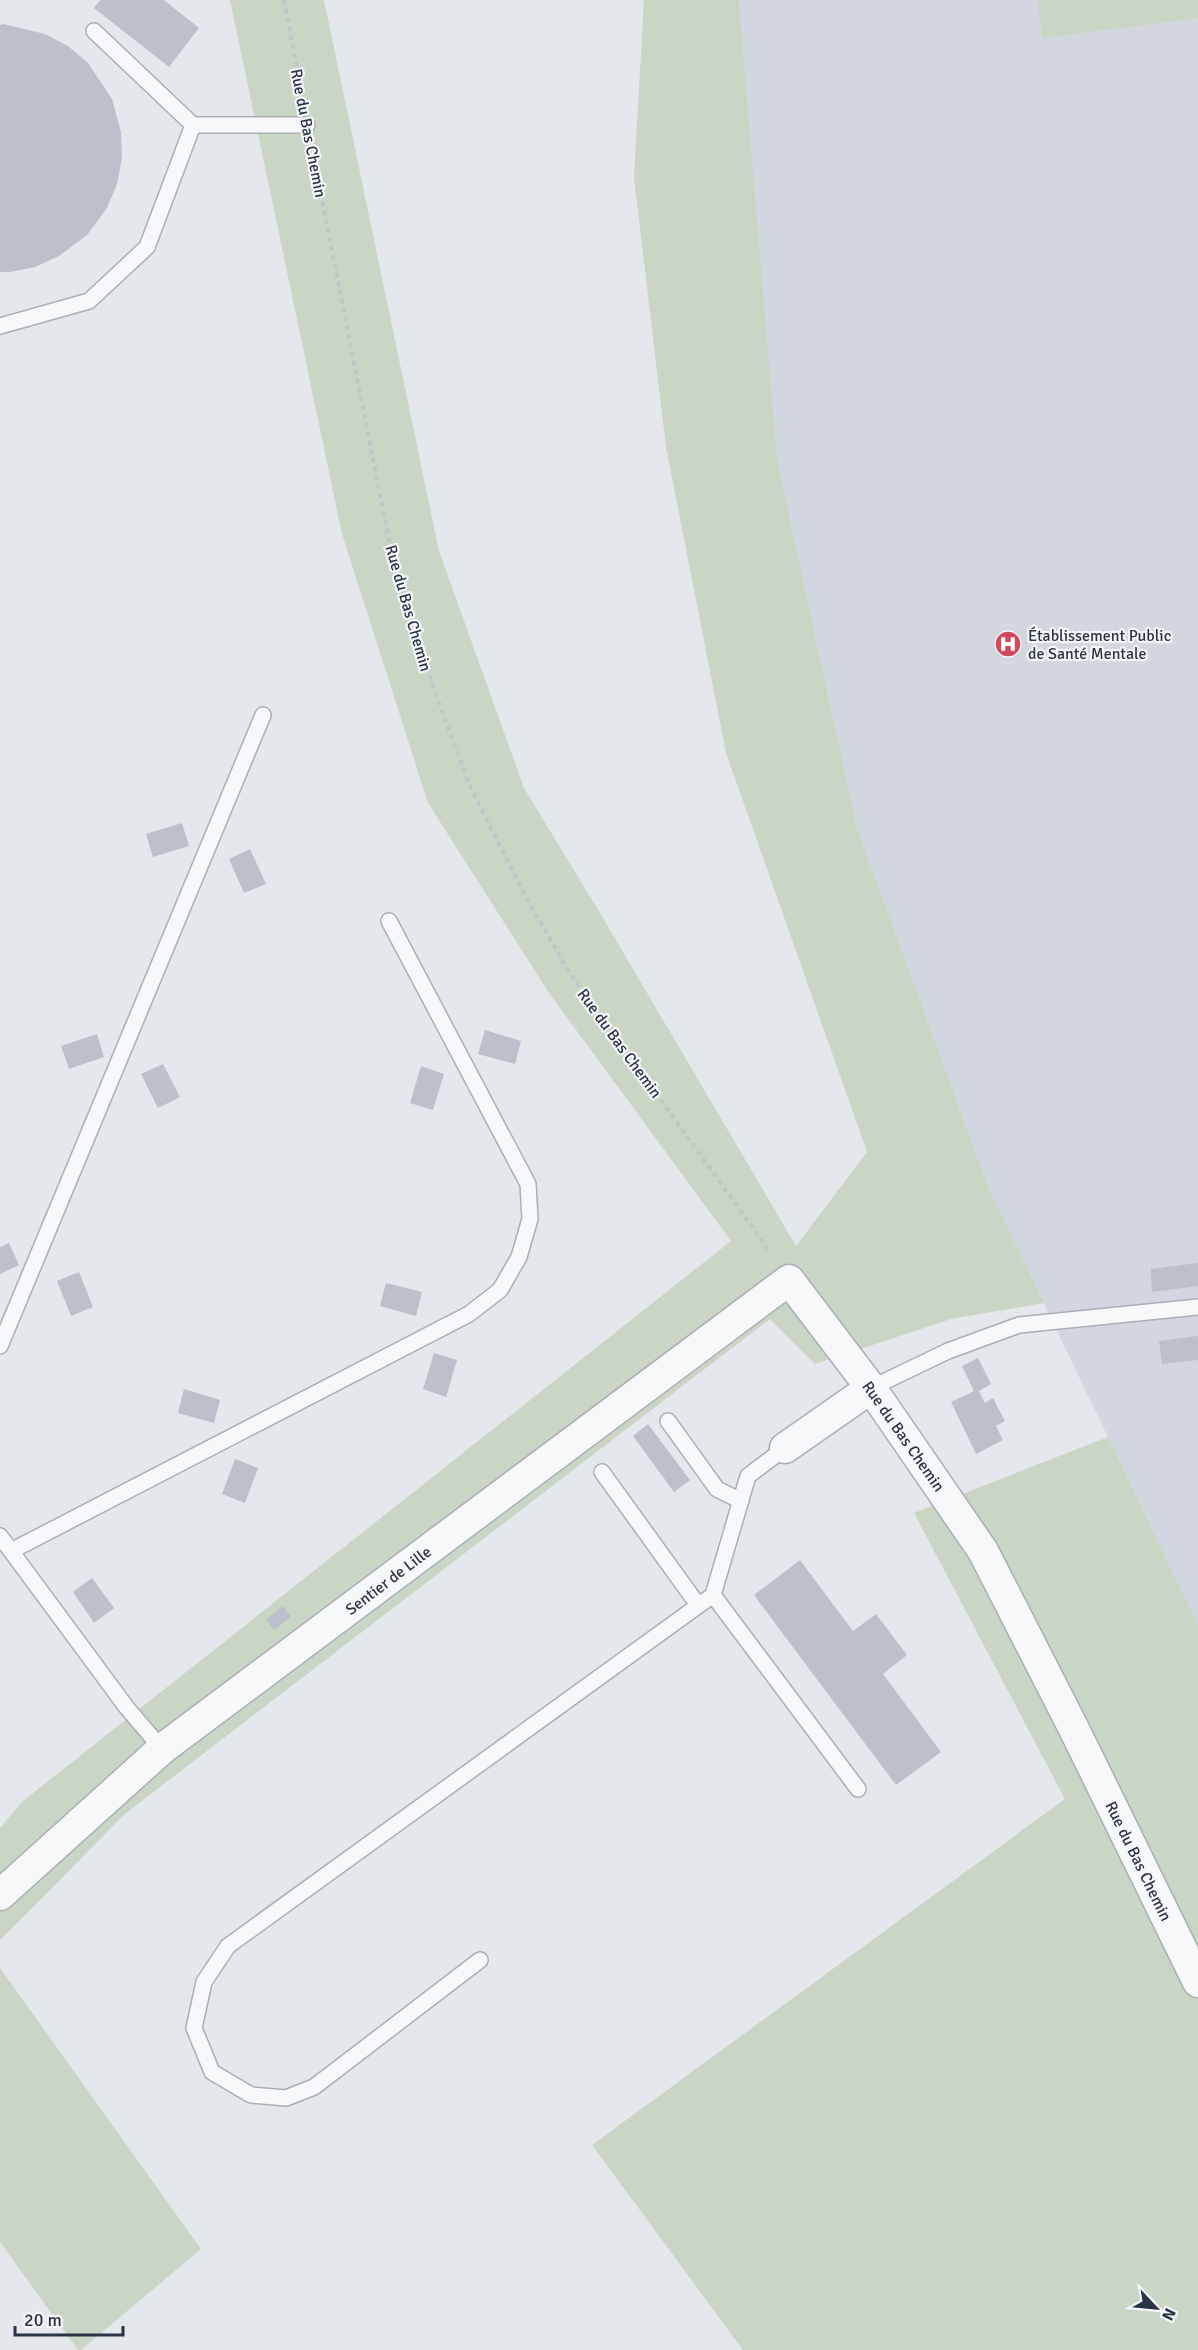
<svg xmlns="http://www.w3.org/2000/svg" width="1198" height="2350" font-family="Signika,sans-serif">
<rect width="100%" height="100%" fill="#e4e7ec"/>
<path fill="#d2d6de" d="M 739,0 L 1198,0 L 1198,1625 L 989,1189 L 857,828 L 777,459 Z"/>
<g fill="#c9d6c5">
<path d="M 230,0 L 324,0 L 439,551 L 524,788 L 603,918 L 796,1246 L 867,1152 L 726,753 L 666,447 L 634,178 L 644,0 L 739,0 L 777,459 L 857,828 L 989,1189 L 1044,1303 L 951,1319 L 815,1364 L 770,1319 L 126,1813 L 0,1940 L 0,1828 L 23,1801 L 731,1241 L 549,993 L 428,803 L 342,534 Z"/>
<path d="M 1038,0 L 1198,0 L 1198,18 L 1042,38 Z"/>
<path d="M 1108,1437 L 1198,1625 L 1198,2350 L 743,2350 L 592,2145 L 1065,1799 L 914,1513 Z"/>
<path d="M 0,1968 L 201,2249 L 81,2350 L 78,2350 L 0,2242 Z"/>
</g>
<g fill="#bbc0ca">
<path d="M 100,0 L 164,0 L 199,28 L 169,67 L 94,8 Z"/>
<path d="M 3,24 L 45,34 L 68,46 L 88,63 L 112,99 L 121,132 L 122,158 L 117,184 L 107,208 L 87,235 L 59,256 L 35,267 L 10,272 L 0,272 L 0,25 Z"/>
<path d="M 182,823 L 189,846 L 153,857 L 146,834 Z"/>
<path d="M 250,849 L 266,884 L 244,893 L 229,859 Z"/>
<path d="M 485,1030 L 521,1041 L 515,1064 L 478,1054 Z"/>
<path d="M 97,1034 L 104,1057 L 69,1069 L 61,1046 Z"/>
<path d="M 163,1064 L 180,1097 L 158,1108 L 141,1074 Z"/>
<path d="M 421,1066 L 444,1074 L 433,1110 L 410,1103 Z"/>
<path d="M 9,1243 L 19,1265 L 0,1274 L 0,1247 Z"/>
<path d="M 1198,1263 L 1198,1286 L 1152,1292 L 1151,1269 Z"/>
<path d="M 79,1272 L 93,1307 L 71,1316 L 57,1281 Z"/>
<path d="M 386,1283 L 422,1292 L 416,1316 L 380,1306 Z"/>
<path d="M 1198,1336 L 1198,1360 L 1162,1364 L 1159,1341 Z"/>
<path d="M 434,1353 L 457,1360 L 446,1397 L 423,1389 Z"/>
<path d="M 978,1358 L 991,1384 L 979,1391 L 985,1403 L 993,1398 L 1005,1421 L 996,1426 L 1003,1440 L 976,1454 L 951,1402 L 974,1391 L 962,1366 Z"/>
<path d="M 184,1389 L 220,1400 L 214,1423 L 178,1413 Z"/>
<path d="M 648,1424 L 690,1480 L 674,1492 L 633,1436 Z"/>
<path d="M 235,1459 L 258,1468 L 245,1503 L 222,1494 Z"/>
<path d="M 800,1560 L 853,1631 L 876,1614 L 907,1655 L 883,1674 L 941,1752 L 896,1785 L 754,1595 Z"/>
<path d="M 92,1578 L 114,1608 L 94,1623 L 73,1592 Z"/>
<path d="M 283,1606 L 291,1617 L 274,1630 L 266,1619 Z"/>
</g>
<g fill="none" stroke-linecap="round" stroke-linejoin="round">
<defs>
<g id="lane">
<path d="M 193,125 L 307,125"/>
<path d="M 0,326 L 89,301 L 147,247 L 193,125 L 94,31"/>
<path d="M 0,1346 L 263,715"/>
<path d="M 871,1388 L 948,1351 L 1019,1325 L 1198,1307"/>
<path d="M 668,1421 L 717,1489 L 741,1501"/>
<path d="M 602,1472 L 698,1605"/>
<path d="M 0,1536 L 127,1708 L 162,1749"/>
<path d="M 11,1551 L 469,1314 L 500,1290 L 519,1257 L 530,1219 L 528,1184 L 389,921"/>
<path d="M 713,1595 L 858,1789"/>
<path d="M 480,1960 L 314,2087 L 286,2098 L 251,2095 L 212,2072 L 194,2028 L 204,1982 L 228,1946 L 713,1595 L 748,1476 L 785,1448"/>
</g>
<g id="street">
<path d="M 785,1448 L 871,1388"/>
<path d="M 0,1895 L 162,1749 L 789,1280 L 871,1388 L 983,1551 L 1075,1731 L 1198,1982"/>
</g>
</defs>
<use href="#lane" stroke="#a9aeb7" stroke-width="18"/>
<use href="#street" stroke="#a9aeb7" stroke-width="33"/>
<g stroke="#c2c5cb" stroke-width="4" stroke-dasharray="4.5 4.5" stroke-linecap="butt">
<path d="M 284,0 L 303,100"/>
<path d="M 312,149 L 393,561 L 435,692 L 469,784 L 526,897 L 569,972 L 770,1252"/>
</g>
<use href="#lane" stroke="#f7f8fa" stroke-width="15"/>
<use href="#street" stroke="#f7f8fa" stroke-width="30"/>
</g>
<defs>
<symbol id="hospital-disc" viewBox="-11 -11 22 22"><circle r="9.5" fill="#d1495b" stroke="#f4f6f9"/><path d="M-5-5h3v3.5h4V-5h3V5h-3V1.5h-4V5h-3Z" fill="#fff"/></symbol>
</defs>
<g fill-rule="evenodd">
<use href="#hospital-disc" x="993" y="629" width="30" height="30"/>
</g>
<g text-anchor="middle" stroke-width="4.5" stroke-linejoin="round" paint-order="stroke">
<g font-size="16" fill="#2b3445" stroke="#f4f6f9">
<text transform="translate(309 133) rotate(79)" y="6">Rue du Bas Chemin</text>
<text transform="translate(409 608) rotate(74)" y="6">Rue du Bas Chemin</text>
<text transform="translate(620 1043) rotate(54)" y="6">Rue du Bas Chemin</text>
<text transform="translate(904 1436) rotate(55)" y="6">Rue du Bas Chemin</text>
<text transform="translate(388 1580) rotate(-37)" y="6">Sentier de Lille</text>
<text transform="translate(1139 1861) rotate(64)" y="6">Rue du Bas Chemin</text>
</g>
<g font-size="16" fill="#2b3445" stroke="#f4f6f9" text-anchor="start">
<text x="1028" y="641">Établissement Public<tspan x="1028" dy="18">de Santé Mentale</tspan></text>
</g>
</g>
<g transform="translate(1156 2308) rotate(116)" stroke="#f4f6f9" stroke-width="4.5" paint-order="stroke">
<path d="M0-4.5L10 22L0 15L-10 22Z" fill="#2b3445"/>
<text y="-9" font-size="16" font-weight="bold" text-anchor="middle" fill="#2b3445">N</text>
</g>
<path d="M15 2326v9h108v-9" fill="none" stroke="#2b3445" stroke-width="3"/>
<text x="24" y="2326" font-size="18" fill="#2b3445" stroke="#f4f6f9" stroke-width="4.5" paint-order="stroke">20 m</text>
</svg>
